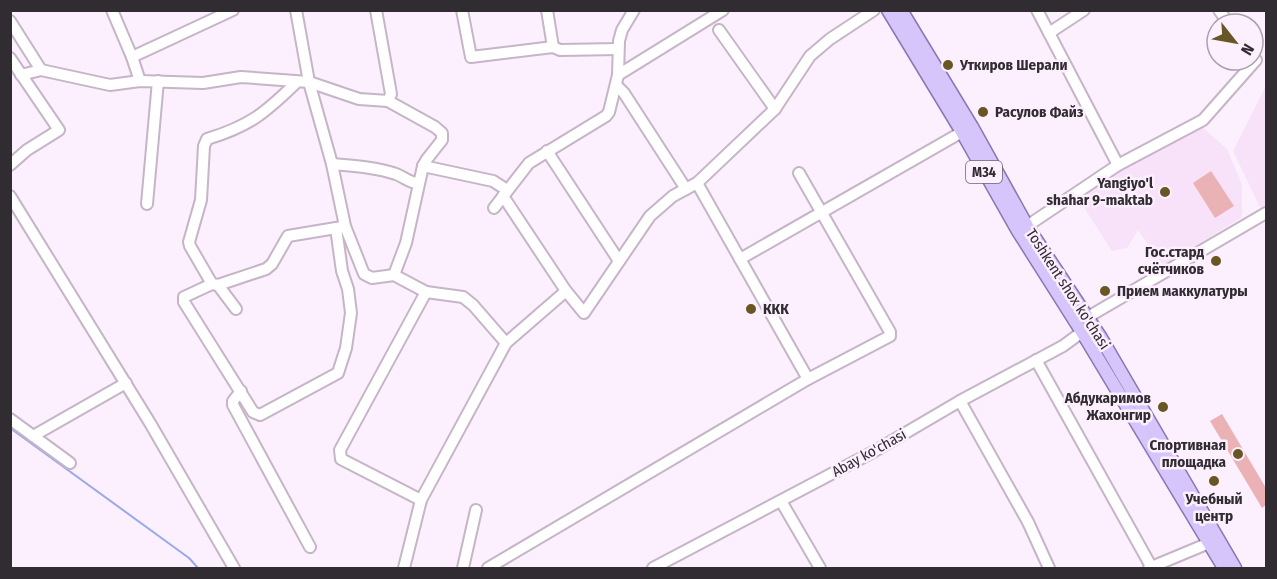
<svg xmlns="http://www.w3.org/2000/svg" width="1277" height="579" font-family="'Fira Sans Condensed',sans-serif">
<rect width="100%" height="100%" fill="#fceffe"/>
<g fill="#f7e2fa">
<path d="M 1266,86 L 1266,206 L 1261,209 L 1233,151 Z"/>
<path d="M 1201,126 L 1227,149 L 1242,185 L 1242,217 L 1164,266 L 1138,230 L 1127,248 L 1112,251 L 1078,198 L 1192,127 Z"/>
</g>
<g fill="#ebb2b6">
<path d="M 1211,171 L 1234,206 L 1215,218 L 1193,183 Z"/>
<path d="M 1222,414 L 1266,488 L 1266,505 L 1262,508 L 1210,421 Z"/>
</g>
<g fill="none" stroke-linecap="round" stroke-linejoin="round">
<path stroke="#98aae7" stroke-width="2" d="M 10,428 L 189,558 L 198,568"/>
<defs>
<g id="minor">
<path d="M 112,10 L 132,57 L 140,81"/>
<path d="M 296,10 L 309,82 L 332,164 L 345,226 L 364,274 L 372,278 L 394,275 L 426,292 L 463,297 L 473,305 L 506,343"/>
<path d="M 376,10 L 391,94 L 388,101"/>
<path d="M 462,10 L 471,57 L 553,47 L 547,10"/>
<path d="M 1037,10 L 1118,165"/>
<path d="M 1219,10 L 1229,24"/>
<path d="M 10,21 L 41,70"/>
<path d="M 719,30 L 775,109"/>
<path d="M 1049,33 L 1084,10"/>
<path d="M 553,47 L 560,50 L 618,49"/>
<path d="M 132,57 L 233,10"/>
<path d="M 10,58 L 59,130 L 27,150 L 10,165"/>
<path d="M 21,75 L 41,70 L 110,85 L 140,81 L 203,83 L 241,77 L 309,82 L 359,99 L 388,101 L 435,127 L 442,133 L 442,140 L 427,159 L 423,166 L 406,243 L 394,275"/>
<path d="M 618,75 L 723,10"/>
<path d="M 616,85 L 624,93 L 686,189"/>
<path d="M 547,151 L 619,261"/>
<path d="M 332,164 C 354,166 375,167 396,174 C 404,177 410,183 418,183"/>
<path d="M 423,166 L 493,181 L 507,190"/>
<path d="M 697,183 L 808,379"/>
<path d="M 10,196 L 150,423 L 234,568"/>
<path d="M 503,196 L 566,291"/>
<path d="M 147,204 L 158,81"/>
<path d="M 494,208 L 529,163 L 606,116 L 609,112 L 618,75 L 619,41 L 622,30 L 634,10"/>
<path d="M 1027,226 L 1118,165 L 1203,120 L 1256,60"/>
<path d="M 740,259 L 969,128"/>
<path d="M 212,284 L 184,297 L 184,302 L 253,412 L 260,415 L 338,373 L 346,348 L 351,313 L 348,289 L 342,271 L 336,228"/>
<path d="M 218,285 L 266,269 L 272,264 L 288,236 L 342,227"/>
<path d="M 236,309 L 218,285 L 212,284 L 190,246 L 189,242 L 201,200 L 204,146 L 207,139 C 250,126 265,113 297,82"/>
<path d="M 1088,317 L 1266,213"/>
<path d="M 1036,360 L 1152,568"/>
<path d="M 241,391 L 233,401 L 233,405 L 310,547"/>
<path d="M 960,401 L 1028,522 L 1049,568"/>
<path d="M 10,419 L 70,463"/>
<path d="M 33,436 L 126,383"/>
<path d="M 421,500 L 341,459 L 340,450 L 426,292"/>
<path d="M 781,501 L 820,568"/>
<path d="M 404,568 L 421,500 L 506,343 L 566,291 L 584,313 L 650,216 L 673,196 L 697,183 L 775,109 L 810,56 L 830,39 L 874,10"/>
<path d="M 463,568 L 476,510"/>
<path d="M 488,568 L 808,379 L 890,336 L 890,332 L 799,173"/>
<path d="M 653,568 L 873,452 L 960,401 L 1063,346 L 1082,332"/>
<path d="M 1149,568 L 1209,543"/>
</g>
<g id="major">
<path d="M 888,10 L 962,132 L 1018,231 L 1082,332 L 1224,568"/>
<path d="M 901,10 L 972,127 L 1027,226 L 1101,338 L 1235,568"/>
</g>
</defs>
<use href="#minor" stroke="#c5b5c7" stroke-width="14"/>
<use href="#major" stroke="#8a76b3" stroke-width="15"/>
<use href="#minor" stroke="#fff" stroke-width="10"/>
<use href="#major" stroke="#d6c5fb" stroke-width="12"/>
</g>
<g fill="#685624" stroke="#fceffe" stroke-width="2">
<circle cx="948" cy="65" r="6"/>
<circle cx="983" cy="112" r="6"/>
<circle cx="1165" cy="192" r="6"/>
<circle cx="1216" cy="261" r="6"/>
<circle cx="1105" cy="291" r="6"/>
<circle cx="751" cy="309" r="6"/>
<circle cx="1163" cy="407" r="6"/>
<circle cx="1238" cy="454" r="6"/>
<circle cx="1214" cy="481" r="6"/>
</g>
<g text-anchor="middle" stroke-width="5" stroke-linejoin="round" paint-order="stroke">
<rect fill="#fceffe" stroke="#6e666f" stroke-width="1.5" x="966" y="161" width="36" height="22" rx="4.5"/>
<g font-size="14" font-weight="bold" fill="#312b32">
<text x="984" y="177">M34</text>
</g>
<g font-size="15" font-weight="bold" fill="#312b32" stroke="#fceffe" text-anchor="start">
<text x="960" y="70">Уткиров Шерали</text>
<text x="995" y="117">Расулов Файз</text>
<text x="1153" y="188" text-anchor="end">Yangiyo'l<tspan x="1153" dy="17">shahar 9-maktab</tspan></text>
<text x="1204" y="257" text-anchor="end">Гос.стард<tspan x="1204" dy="17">счётчиков</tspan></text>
<text x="1117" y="296">Прием маккулатуры</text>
<text x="763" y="314">ККК</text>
<text x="1151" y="403" text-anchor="end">Абдукаримов<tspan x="1151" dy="17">Жахонгир</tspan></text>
<text x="1226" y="450" text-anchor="end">Спортивная<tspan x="1226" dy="17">площадка</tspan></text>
<text x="1214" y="504" text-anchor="middle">Учебный<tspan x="1214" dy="17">центр</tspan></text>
</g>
<g font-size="15" fill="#312b32" stroke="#fceffe">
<text transform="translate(1068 289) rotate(57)" y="5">Toshkent shox ko'chasi</text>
<text transform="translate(869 453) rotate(-29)" y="5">Abay ko'chasi</text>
</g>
</g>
<rect width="1277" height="579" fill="none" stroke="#312b32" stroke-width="24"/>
<g transform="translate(1235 42) rotate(121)"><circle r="28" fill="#fceffe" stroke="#aba1ac" stroke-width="1.5"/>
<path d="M0-4.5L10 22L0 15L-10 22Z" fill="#685624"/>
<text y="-9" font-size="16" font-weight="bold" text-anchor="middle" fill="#312b32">N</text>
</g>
</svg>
